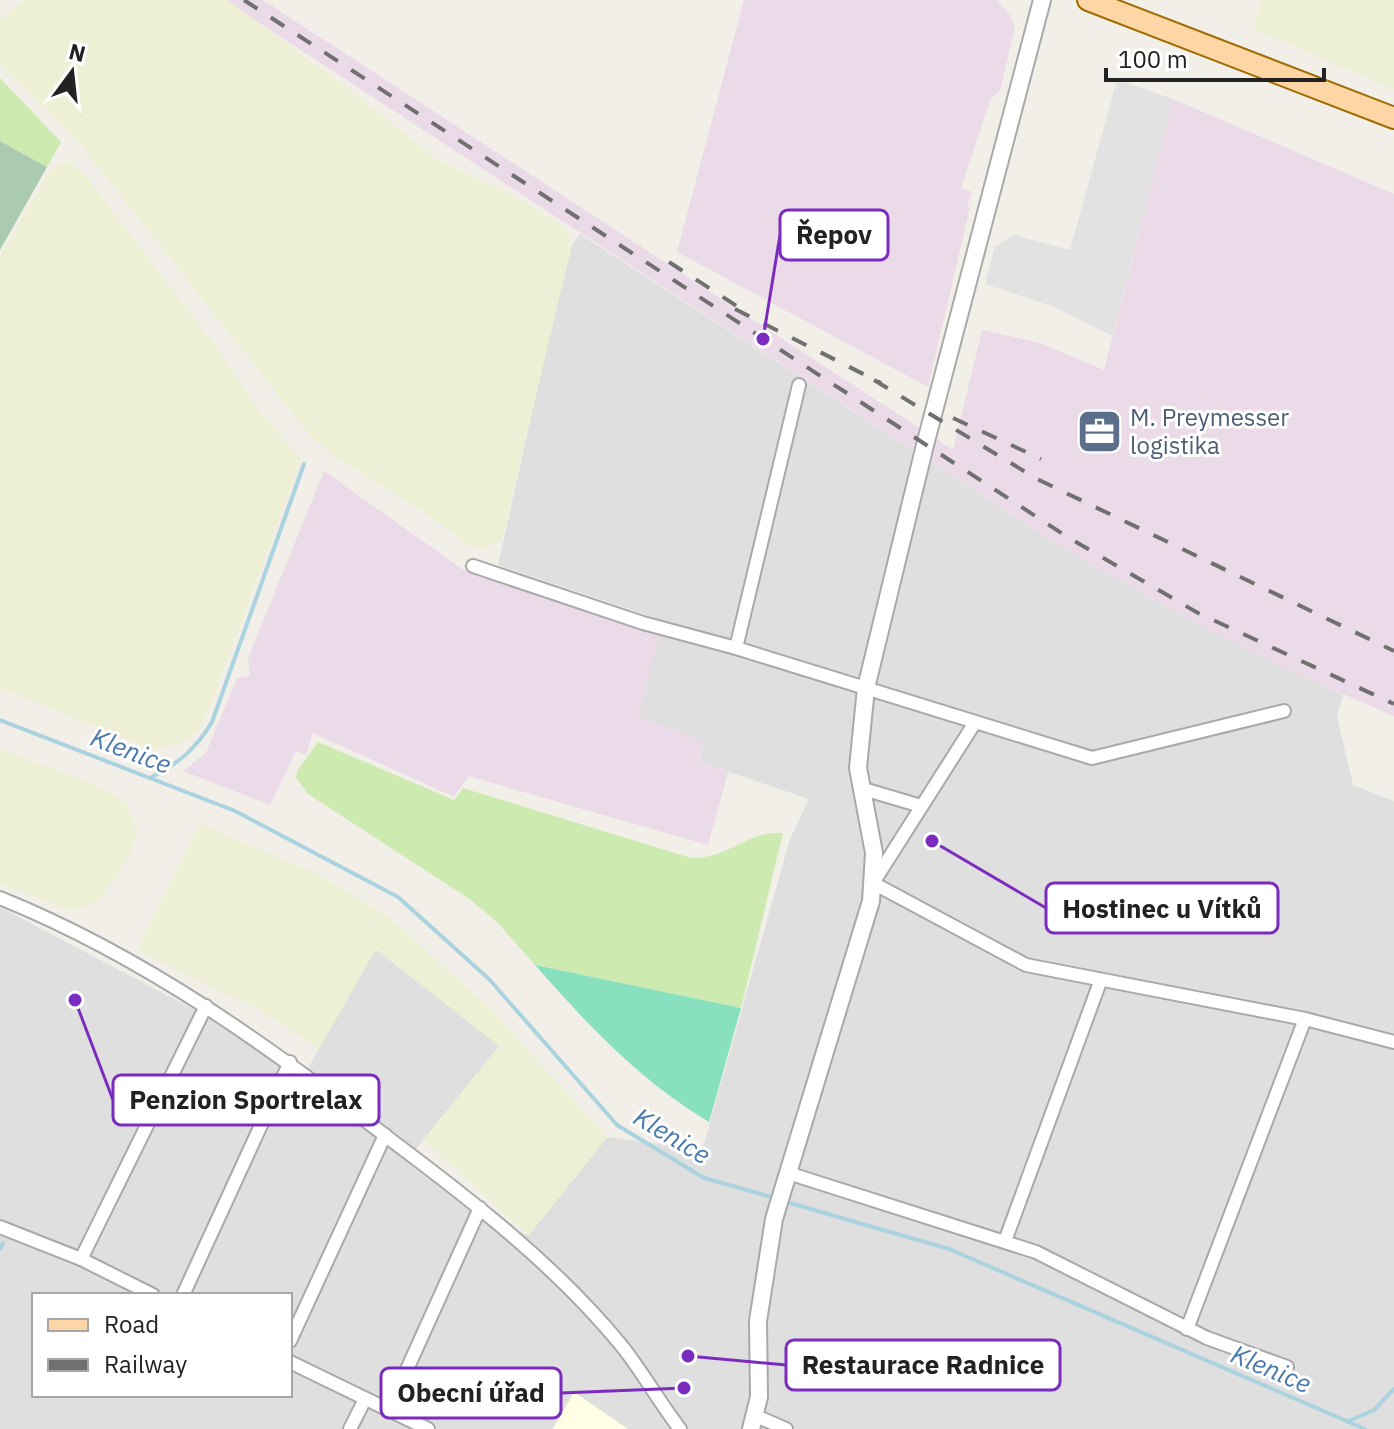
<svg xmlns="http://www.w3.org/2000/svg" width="1394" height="1429" font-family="'IBM Plex Sans',sans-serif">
<rect width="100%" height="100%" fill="#f2efe9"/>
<path fill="#e0dfdf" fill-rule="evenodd" d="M 580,234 L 1063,548 L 1193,622 L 1343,695 L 1337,716 L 1353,785 L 1394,801 L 1394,1429 L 0,1429 L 0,907 L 246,1037 L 302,1079 L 375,949 L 500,1046 L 406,1161 L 484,1220 L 529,1235 L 606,1137 L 692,1148 L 701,1154 L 790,839 L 809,799 L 700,762 L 702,741 L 638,717 L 662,620 L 498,565 L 566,261 L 572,245 ZM 34,1295 L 290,1295 L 290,1395 L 34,1395 Z"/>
<g fill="#ebdbe8">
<path d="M 224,0 L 263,0 L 953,450 L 982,330 L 1040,343 L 1104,370 L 1173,99 L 1394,194 L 1394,716 L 1299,675 L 1193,622 L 1063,548 Z"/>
<path d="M 744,0 L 997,0 L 1009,14 L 1015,27 L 1000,91 L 991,98 L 961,188 L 972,192 L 967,207 L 970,208 L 928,387 L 677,252 Z"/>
<path d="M 324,471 L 462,569 L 659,635 L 638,717 L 702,741 L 700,762 L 728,772 L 708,845 L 468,776 L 454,797 L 313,733 L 306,755 L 296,751 L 270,805 L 183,771 L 206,753 L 237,678 L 250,676 L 248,658 Z"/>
</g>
<path fill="#ffffe5" d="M 574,1392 L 628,1429 L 553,1429 Z"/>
<g fill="#eef0d5">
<path d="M 24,0 L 227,0 L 348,88 L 435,158 L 525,202 L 564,227 L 572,245 L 501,541 L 480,549 L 468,544 L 427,514 L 330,453 L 308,433 L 76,139 L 0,63 L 0,20 Z"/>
<path d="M 1262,0 L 1394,0 L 1394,90 L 1253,28 Z"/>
<path d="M 62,162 L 71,162 L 89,180 L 214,344 L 258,409 L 301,459 L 212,702 L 199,730 L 187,740 L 161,749 L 148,748 L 0,688 L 0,256 L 50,172 Z"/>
<path d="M 0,749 L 101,787 L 127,804 L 136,831 L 132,849 L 119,874 L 95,903 L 82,909 L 65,909 L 0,883 Z"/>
<path d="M 200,824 L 318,874 L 391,919 L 490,1008 L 607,1138 L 529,1235 L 423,1140 L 499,1046 L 376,949 L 319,1049 L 258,1009 L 137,950 Z"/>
</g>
<g fill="#cdebb0">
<path d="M 0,78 L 61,142 L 47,167 L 0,141 Z"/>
<path d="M 318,742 L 454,800 L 463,788 L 688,857 C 724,863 748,829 783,833 L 741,1008 L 535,965 L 497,922 L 471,900 L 308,794 L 296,778 L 297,771 Z"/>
</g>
<path fill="#aacbaf" d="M 0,141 L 47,167 L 0,250 Z"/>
<path fill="#88e0be" d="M 535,965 L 741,1008 L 709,1122 C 639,1080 588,1025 535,965 Z"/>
<path fill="#e2e2e2" d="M 1117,80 L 1173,99 L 1112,336 L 1057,308 L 985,284 L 995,247 L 1014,235 L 1070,250 Z"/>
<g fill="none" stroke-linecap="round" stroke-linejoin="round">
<g stroke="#aad3df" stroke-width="4">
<path d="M 0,720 L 235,811 L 398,897 L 489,979 L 617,1125 L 704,1178 L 775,1198"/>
<path d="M 150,778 C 179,763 195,750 212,722 L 304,464"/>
<path d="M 783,1201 L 949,1249 L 1365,1429"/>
<path d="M 0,1249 L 3,1243"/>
<path d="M 1349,1421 L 1374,1410 L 1394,1389"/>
</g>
<defs>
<g id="minor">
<path d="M 473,566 L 643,623 L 736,648 L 1092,758 L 1284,711"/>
<path d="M 736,648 L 799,385"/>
<path d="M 974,724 L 873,883 L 1026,965 L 1305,1019 L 1394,1042"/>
<path d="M 860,788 L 921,806"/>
<path d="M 0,898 C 146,957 271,1048 395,1143 C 475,1203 557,1267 621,1345 C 642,1371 659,1402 680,1429"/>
<path d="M 788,1173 L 1036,1252 L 1207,1338 L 1287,1367"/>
<path d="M 0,1227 L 81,1259 L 153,1295"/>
<path d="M 1005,1241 L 1100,982"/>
<path d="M 81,1259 L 206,1006"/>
<path d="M 183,1295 L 290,1062"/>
<path d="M 1187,1329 L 1305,1019"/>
<path d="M 290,1341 L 385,1135"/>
<path d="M 290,1362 L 428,1429"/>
<path d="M 389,1409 L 480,1208"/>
<path d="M 756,1416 L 786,1429"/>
<path d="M 350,1429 L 365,1399"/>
</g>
<path id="tertiary" d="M 751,1429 L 759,1397 L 758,1321 L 774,1219 L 871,901 L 874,853 L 858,768 L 866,688 L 925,445 L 1042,0"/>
<path id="primary" d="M 1088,0 L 1394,118"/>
</defs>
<use href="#minor" stroke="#a9a9a9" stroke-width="16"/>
<use href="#tertiary" stroke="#a9a9a9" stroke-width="20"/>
<use href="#primary" stroke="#a06b00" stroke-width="24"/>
<use href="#minor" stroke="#fff" stroke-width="12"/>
<use href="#tertiary" stroke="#fff" stroke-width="16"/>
<use href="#primary" stroke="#fcd6a4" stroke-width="20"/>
<g stroke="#707070" stroke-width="4" stroke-dasharray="16 16" stroke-linecap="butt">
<path d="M 244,0 L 1069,538 L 1198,613 L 1394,704"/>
<path d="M 669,262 L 746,312"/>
<path d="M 735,309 L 881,383"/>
<path d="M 874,380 L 1037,479 L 1394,651"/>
<path d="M 953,418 L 1041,459"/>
</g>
</g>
<defs>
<symbol id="office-square" viewBox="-11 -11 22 22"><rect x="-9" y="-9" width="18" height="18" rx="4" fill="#5c6f8a" stroke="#fff"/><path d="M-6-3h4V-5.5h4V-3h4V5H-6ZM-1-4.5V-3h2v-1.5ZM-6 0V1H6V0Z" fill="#fff"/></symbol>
</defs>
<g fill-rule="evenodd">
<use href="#office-square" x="1074" y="406" width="51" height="51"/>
</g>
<g text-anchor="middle" stroke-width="6" stroke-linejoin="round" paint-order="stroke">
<g font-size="24" fill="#4e5e75" stroke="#fff" text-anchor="start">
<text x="1130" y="426">M. Preymesser<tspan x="1130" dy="28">logistika</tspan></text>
</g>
<g font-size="26" font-style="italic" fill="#4a7aab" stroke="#fff">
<text transform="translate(131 751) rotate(21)" y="9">Klenice</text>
<text transform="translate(672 1136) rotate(31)" y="9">Klenice</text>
<text transform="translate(1271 1369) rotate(23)" y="9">Klenice</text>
</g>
</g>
<path fill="none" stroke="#7b2cbf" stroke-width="3" d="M763 339L780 235M932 841L1046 908M75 1000L113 1100M688 1356L786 1365M684 1388L561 1393"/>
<g fill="#7b2cbf" stroke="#fff" stroke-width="3">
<circle cx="763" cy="339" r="8"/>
<circle cx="932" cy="841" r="8"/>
<circle cx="75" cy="1000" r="8"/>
<circle cx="688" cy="1356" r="8"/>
<circle cx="684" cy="1388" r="8"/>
</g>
<g fill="#fff" stroke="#7b2cbf" stroke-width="3">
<rect x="780" y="210" width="108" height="50" rx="8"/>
<rect x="1046" y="883" width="232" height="50" rx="8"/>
<rect x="113" y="1075" width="266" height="50" rx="8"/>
<rect x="786" y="1340" width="274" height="50" rx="8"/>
<rect x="381" y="1368" width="180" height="50" rx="8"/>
</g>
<g font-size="26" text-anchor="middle" font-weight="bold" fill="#222">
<text x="834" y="244">Řepov</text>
<text x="1162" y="918">Hostinec u Vítků</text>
<text x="246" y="1109">Penzion Sportrelax</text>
<text x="923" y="1374">Restaurace Radnice</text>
<text x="471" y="1402">Obecní úřad</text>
</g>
<rect x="32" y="1293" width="260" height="104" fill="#ffffff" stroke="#a7a7a7" stroke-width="2"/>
<rect x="48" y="1319" width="40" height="12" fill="#fcd6a4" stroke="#a7a7a7" stroke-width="2"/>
<text x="104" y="1333" font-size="24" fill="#222222">Road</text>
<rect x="48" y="1359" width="40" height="12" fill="#707070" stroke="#a7a7a7" stroke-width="2"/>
<text x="104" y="1373" font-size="24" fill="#222222">Railway</text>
<g transform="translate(72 72) rotate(15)" stroke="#ffffff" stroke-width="6" paint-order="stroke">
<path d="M0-6L14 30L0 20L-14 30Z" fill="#222222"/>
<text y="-12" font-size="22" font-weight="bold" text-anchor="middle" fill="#222222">N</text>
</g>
<path d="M1106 68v12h218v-12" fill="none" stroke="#222222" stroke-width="4"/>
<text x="1118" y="68" font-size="24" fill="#222222" stroke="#ffffff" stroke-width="6" paint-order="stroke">100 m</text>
</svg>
